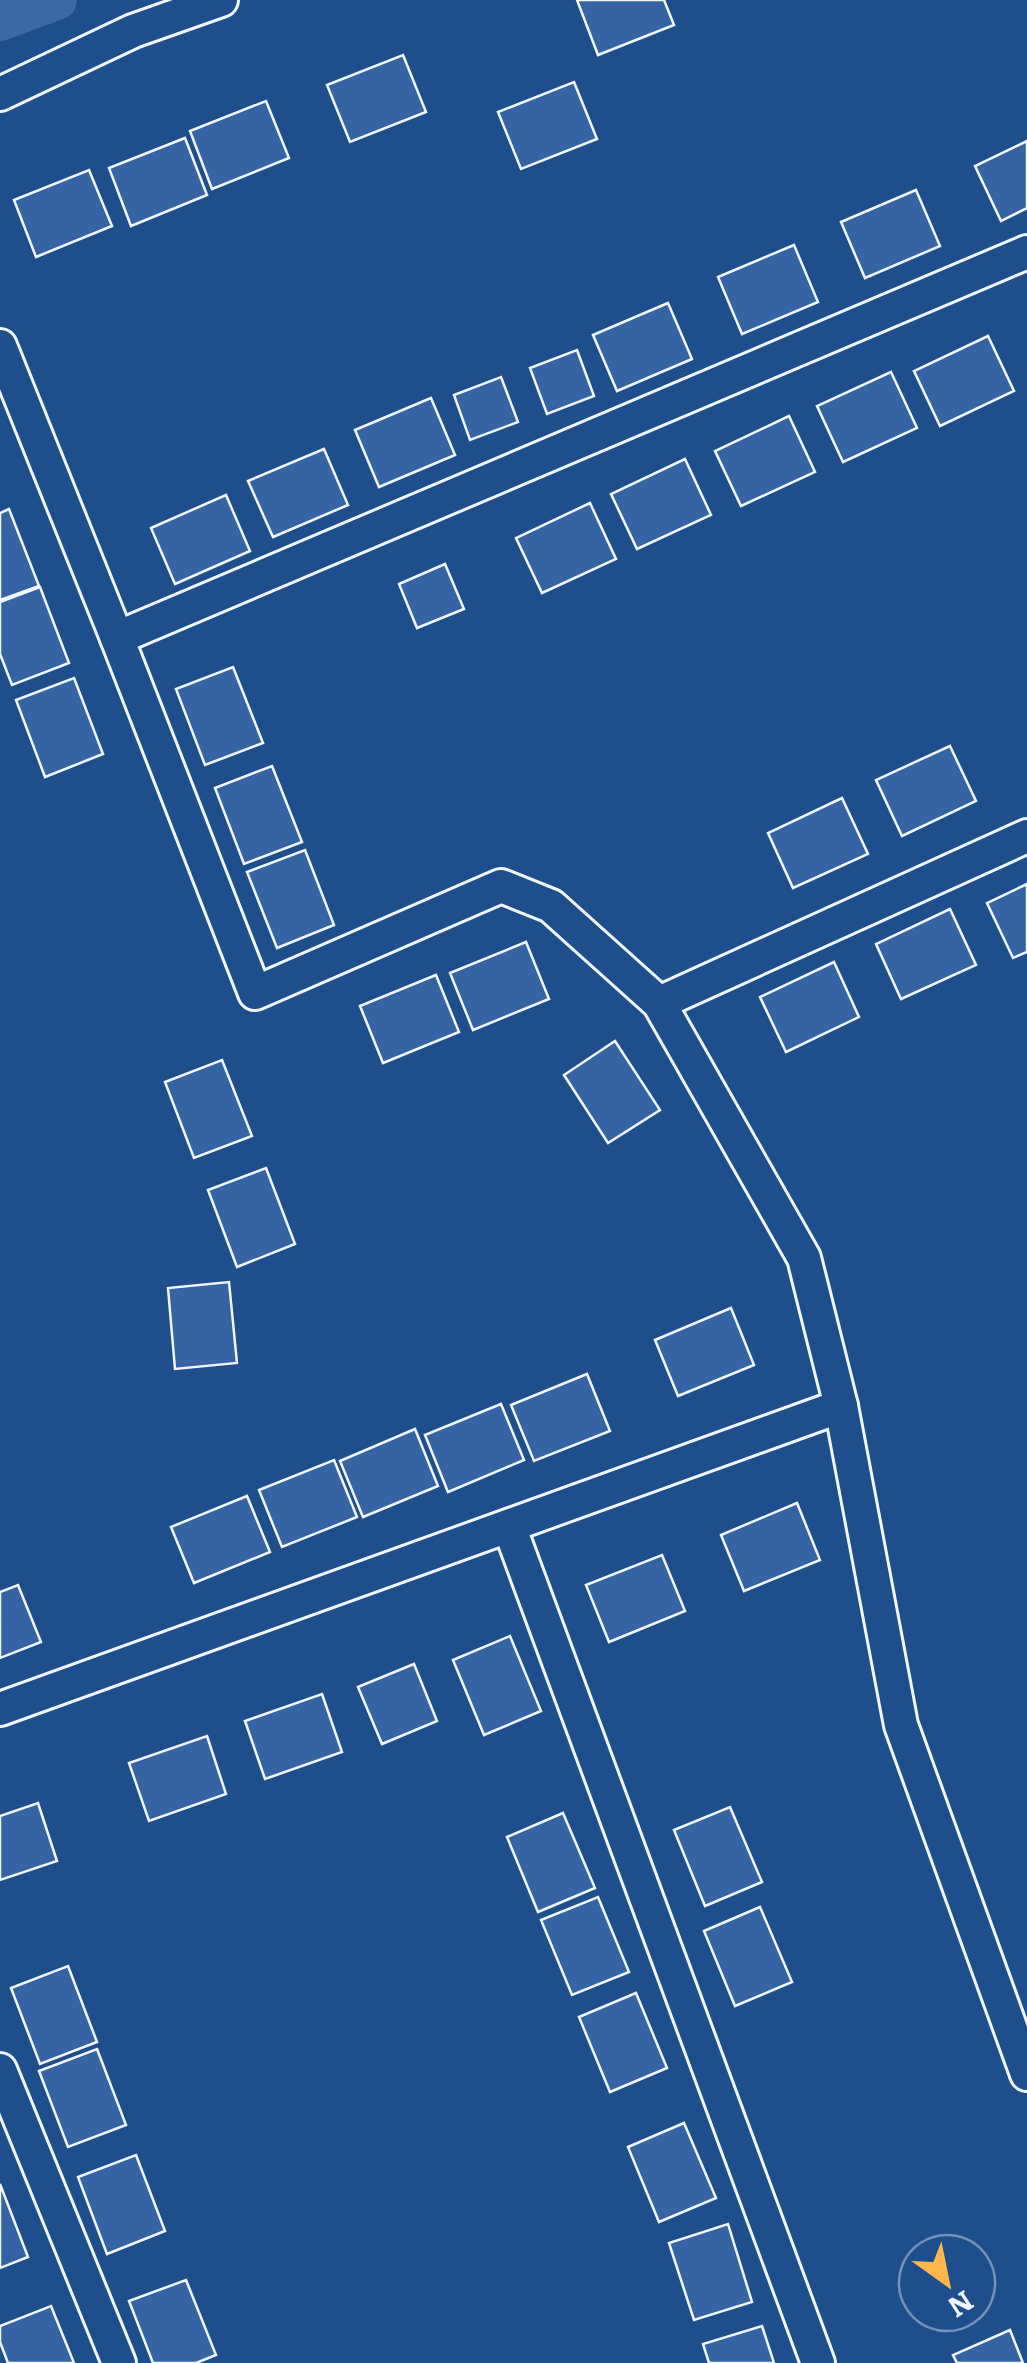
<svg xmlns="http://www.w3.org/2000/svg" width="1027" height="2363" font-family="Literata,serif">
<rect width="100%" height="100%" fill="#1f4e8c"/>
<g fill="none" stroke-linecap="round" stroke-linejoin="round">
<path stroke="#3b69a3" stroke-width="40" d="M 0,21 L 57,0"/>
</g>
<g fill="#3563a3" stroke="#f2f6ff" stroke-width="2.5">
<path d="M 577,0 L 664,0 L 674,25 L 598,55 Z"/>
<path d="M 403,55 L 426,112 L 350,142 L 327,85 Z"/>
<path d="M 574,82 L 597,139 L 521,169 L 498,112 Z"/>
<path d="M 266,101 L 289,158 L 212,189 L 190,131 Z"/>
<path d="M 185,138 L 207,195 L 131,226 L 109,168 Z"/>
<path d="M 1027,141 L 1027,208 L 1001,221 L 975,166 Z"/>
<path d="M 89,170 L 112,226 L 36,257 L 14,200 Z"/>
<path d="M 916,190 L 940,246 L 865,278 L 841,222 Z"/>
<path d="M 794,245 L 818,302 L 742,334 L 718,277 Z"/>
<path d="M 668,303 L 692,359 L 617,391 L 593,335 Z"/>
<path d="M 988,336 L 1014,391 L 940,426 L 914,371 Z"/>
<path d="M 577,350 L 594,396 L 547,414 L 530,368 Z"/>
<path d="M 891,372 L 917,428 L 843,462 L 817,406 Z"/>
<path d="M 501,377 L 518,422 L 470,440 L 454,395 Z"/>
<path d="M 431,398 L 455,455 L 379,487 L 355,430 Z"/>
<path d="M 789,416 L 815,472 L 741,506 L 715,451 Z"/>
<path d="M 324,449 L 348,505 L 273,537 L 248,481 Z"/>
<path d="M 685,459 L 711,515 L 637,549 L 611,494 Z"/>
<path d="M 226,495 L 250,551 L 175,584 L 151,528 Z"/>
<path d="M 590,503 L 616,559 L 542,593 L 516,538 Z"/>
<path d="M 9,509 L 39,586 L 0,600 L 0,513 Z"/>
<path d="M 445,564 L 464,609 L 417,628 L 399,584 Z"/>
<path d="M 40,587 L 69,663 L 12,685 L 0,654 L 0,602 Z"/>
<path d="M 233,667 L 263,743 L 205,765 L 176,689 Z"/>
<path d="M 74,678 L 103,754 L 45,777 L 16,700 Z"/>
<path d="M 950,746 L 976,801 L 902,836 L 876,780 Z"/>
<path d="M 272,766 L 302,842 L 244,864 L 215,788 Z"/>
<path d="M 842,798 L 868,854 L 793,888 L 768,833 Z"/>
<path d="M 305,850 L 334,925 L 277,948 L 247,872 Z"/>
<path d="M 1027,884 L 1027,952 L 1013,958 L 987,903 Z"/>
<path d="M 950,909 L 976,965 L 901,999 L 876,944 Z"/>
<path d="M 526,942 L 549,999 L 473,1030 L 450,973 Z"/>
<path d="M 834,962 L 859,1017 L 786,1052 L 760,997 Z"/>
<path d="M 436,975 L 459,1032 L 383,1063 L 360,1006 Z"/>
<path d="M 615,1041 L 660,1110 L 608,1143 L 564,1075 Z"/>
<path d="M 222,1060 L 252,1136 L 194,1158 L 165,1082 Z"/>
<path d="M 266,1168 L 295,1244 L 237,1267 L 208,1190 Z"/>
<path d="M 229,1282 L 237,1363 L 175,1369 L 168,1288 Z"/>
<path d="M 731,1308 L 754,1365 L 678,1396 L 655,1340 Z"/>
<path d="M 587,1374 L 610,1431 L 534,1461 L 511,1405 Z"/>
<path d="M 501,1404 L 524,1460 L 448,1492 L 425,1435 Z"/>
<path d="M 415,1429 L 438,1486 L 363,1517 L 340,1461 Z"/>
<path d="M 334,1460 L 357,1517 L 282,1547 L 259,1490 Z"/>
<path d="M 247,1496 L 270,1552 L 194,1583 L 171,1527 Z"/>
<path d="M 797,1503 L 820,1560 L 744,1591 L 721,1535 Z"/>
<path d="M 662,1555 L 685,1611 L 609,1642 L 586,1585 Z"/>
<path d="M 18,1585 L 41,1642 L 0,1658 L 0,1592 Z"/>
<path d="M 510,1636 L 541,1711 L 484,1735 L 453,1660 Z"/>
<path d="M 414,1664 L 437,1721 L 382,1744 L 358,1687 Z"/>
<path d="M 322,1694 L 342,1752 L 265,1779 L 245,1721 Z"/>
<path d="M 207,1736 L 226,1794 L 149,1821 L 129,1763 Z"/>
<path d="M 38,1803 L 57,1861 L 0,1880 L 0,1816 Z"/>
<path d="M 730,1807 L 762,1882 L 705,1906 L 674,1830 Z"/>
<path d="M 563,1813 L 595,1888 L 538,1912 L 507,1837 Z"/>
<path d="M 598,1897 L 629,1972 L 572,1995 L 541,1920 Z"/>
<path d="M 760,1907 L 792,1982 L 735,2006 L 704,1931 Z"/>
<path d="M 68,1966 L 97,2042 L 40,2064 L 11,1988 Z"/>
<path d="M 636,1993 L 667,2068 L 610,2092 L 579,2017 Z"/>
<path d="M 97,2049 L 126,2125 L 68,2147 L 39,2071 Z"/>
<path d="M 684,2123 L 716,2198 L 659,2222 L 628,2147 Z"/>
<path d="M 136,2155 L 165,2231 L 107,2254 L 78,2177 Z"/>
<path d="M 0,2184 L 28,2257 L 0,2268 Z"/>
<path d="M 728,2224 L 752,2302 L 694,2320 L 669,2243 Z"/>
<path d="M 186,2280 L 216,2355 L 196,2363 L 153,2363 L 129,2301 Z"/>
<path d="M 51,2306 L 74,2363 L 8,2363 L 0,2342 L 0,2326 Z"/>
<path d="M 762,2326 L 774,2363 L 709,2363 L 703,2344 Z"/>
<path d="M 1010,2330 L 1023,2363 L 957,2363 L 953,2355 Z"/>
</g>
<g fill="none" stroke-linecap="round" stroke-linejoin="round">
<defs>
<g id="minor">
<path d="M 0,94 L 133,31 L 221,0"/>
<path d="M 0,346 L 117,638 L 255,993 L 501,886 L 551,906 L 659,1003 L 804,1258 L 841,1406 L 901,1725 L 1027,2074"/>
<path d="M 117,638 L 1027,252"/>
<path d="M 659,1003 L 1027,836"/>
<path d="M 509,1526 L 818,2363"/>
<path d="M 0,1709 L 841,1406"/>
<path d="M 0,2070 L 119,2363"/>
</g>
</defs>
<use href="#minor" stroke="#f2f6ff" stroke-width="38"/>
<use href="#minor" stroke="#1f4e8c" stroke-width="32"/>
</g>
<g transform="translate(947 2283) rotate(147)"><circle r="48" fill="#1f4e8c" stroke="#7391ba" stroke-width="2.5"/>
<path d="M0-8L18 38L0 25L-18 38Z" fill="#ffb74d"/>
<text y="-15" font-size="28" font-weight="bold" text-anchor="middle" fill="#f2f6ff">N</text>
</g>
</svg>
